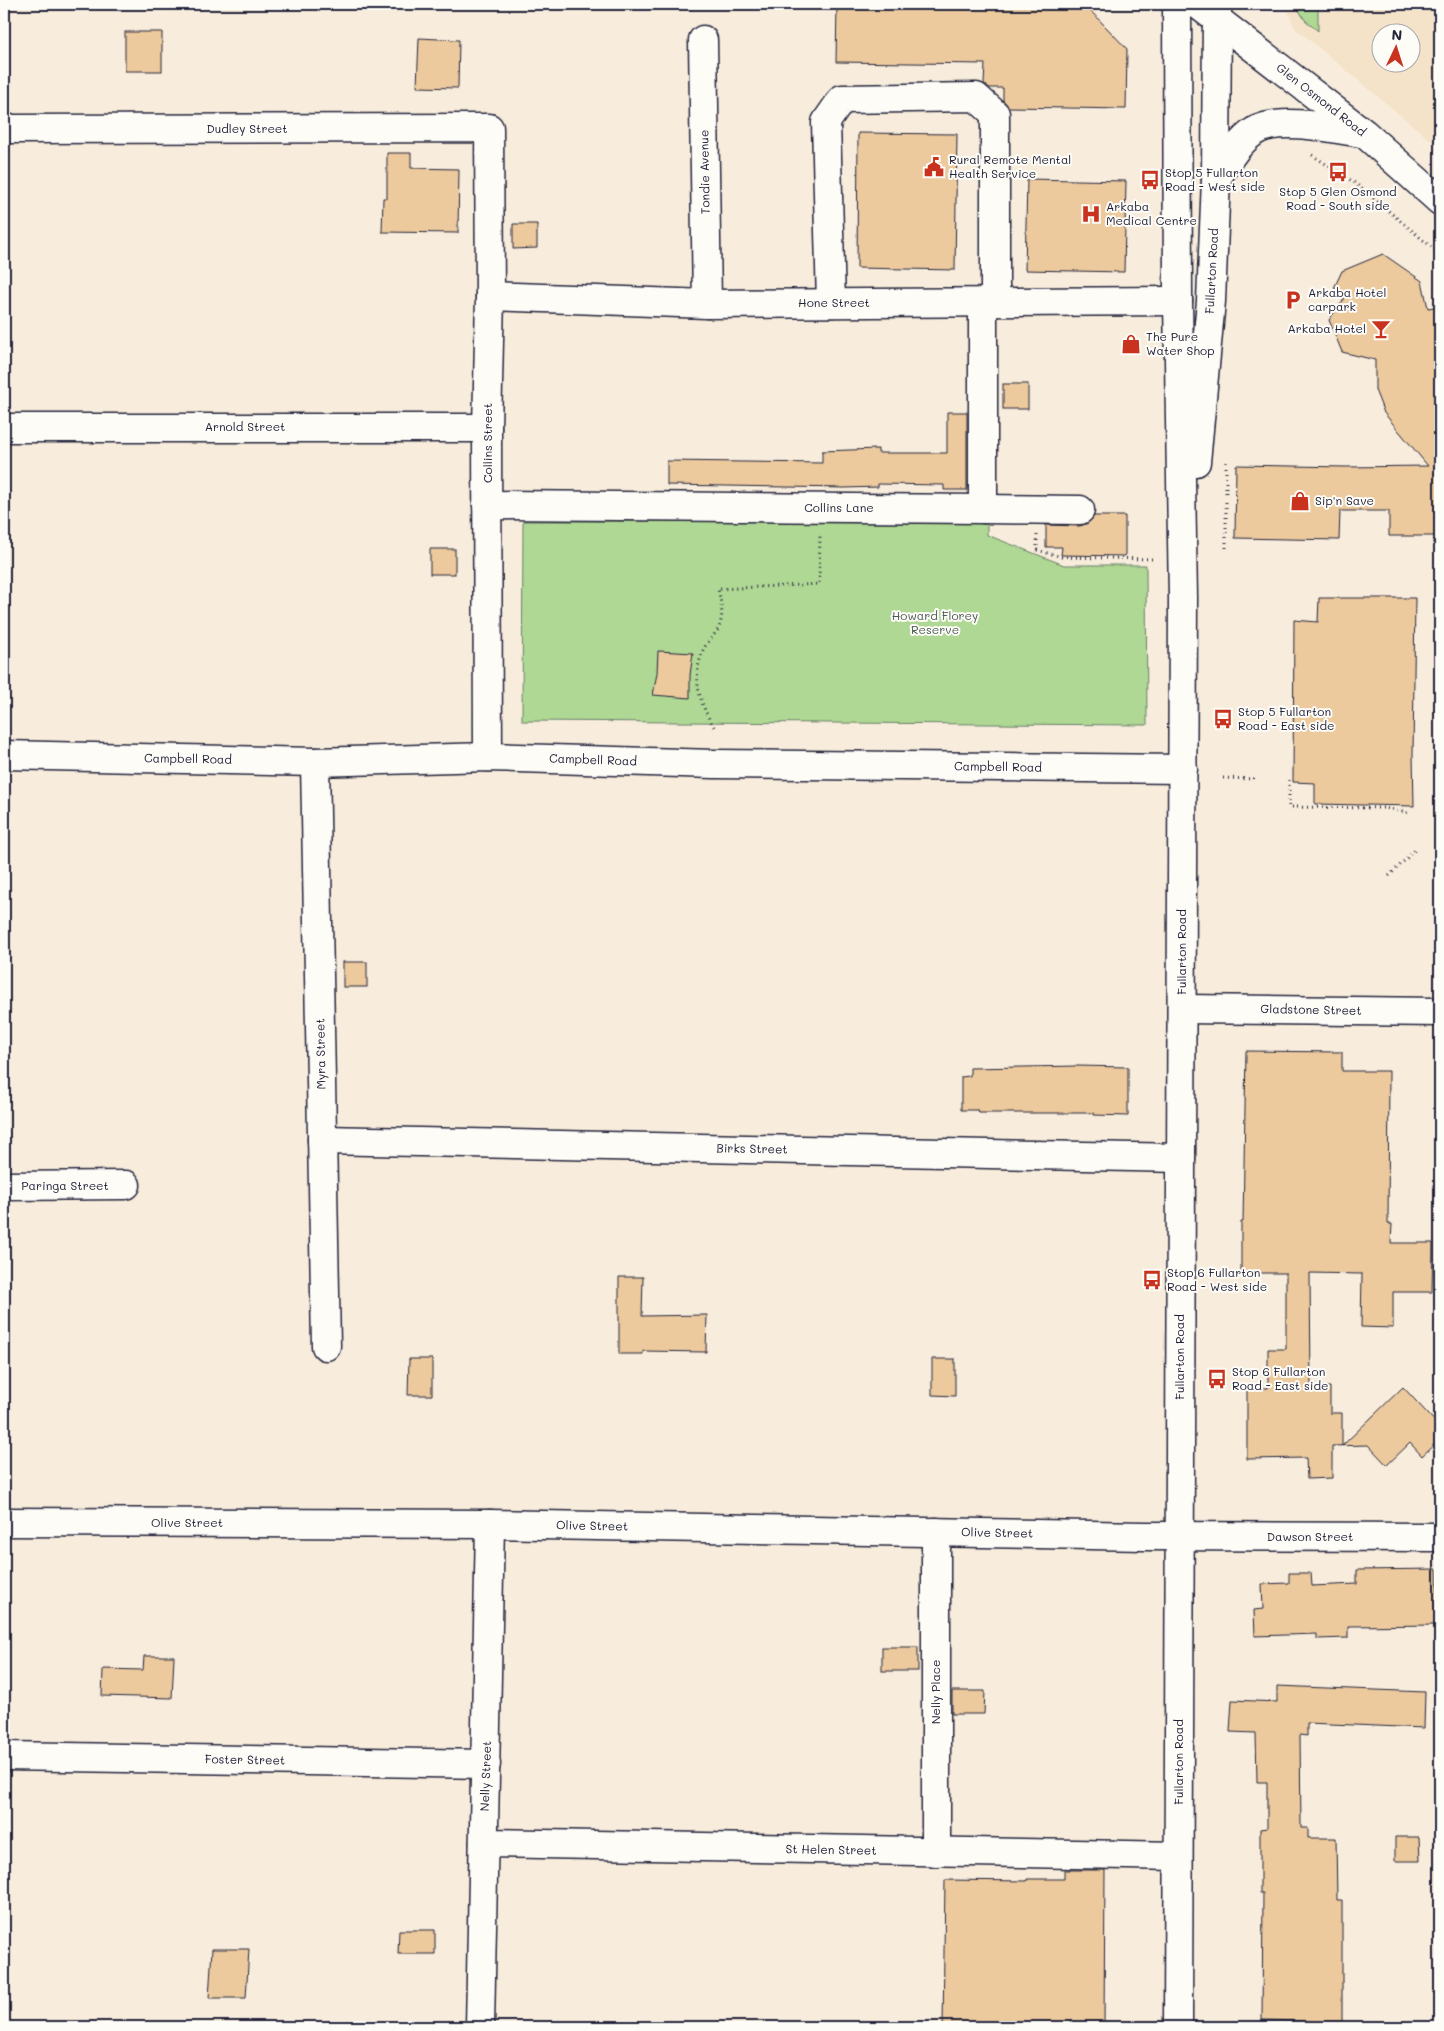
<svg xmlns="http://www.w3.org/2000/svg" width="1444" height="2031" font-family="Mali,sans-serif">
<rect width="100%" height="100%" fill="#f8eddc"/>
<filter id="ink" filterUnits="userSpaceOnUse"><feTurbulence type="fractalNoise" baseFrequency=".02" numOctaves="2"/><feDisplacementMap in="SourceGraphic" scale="10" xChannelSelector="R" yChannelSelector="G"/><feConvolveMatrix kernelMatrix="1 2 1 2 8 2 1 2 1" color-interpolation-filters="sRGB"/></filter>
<g filter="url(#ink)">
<path fill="#f4e2c9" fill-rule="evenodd" d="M 1285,4 L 1440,4 L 1440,148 L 1295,28 ZM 1382,32 L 1412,32 L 1412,62 L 1382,62 Z"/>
<g fill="#afd894" stroke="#687d68">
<path d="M 1295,4 L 1343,4 L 1343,8 L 1318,8 L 1318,31 L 1305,20 Z"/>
<path d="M 523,521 L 987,521 L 987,535 L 1064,565 L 1146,565 L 1147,725 L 522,721 Z"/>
</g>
<g fill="#ecca9d" stroke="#22223b">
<path d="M 837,4 L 1084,4 L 1127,49 L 1126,109 L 1009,107 L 1003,100 L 1003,88 L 990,88 L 984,84 L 985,64 L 836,62 Z"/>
<rect x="125" y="32" width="37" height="39"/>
<path d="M 419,38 L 459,40 L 458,88 L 417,87 Z"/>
<path d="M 858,133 L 957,134 L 955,270 L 857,268 Z"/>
<path d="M 387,153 L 411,153 L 411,168 L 459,169 L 458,233 L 382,232 L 383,198 L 387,198 Z"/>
<path d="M 1027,179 L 1126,181 L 1124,272 L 1025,270 Z"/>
<path d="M 513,224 L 537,224 L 537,248 L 513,249 Z"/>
<path d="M 1383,254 L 1422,281 L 1428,308 L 1440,306 L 1440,536 L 1389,536 L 1389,511 L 1340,511 L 1339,540 L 1235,538 L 1236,465 L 1346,467 L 1428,466 L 1384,413 L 1375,390 L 1375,360 L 1342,352 L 1329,320 L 1347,295 L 1334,288 L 1342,271 Z"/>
<rect x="1003" y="384" width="25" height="25"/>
<path d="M 947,412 L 967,412 L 967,490 L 944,490 L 944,485 L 878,484 L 878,487 L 845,488 L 667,485 L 667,461 L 822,463 L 822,451 L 878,449 L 878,453 L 947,453 Z"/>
<path d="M 1094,516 L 1125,516 L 1125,556 L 1061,555 L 1062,547 L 1046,547 L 1046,525 L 1080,526 L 1088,523 Z"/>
<rect x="430" y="549" width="25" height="25"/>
<path d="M 1319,598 L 1415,598 L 1413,754 L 1414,806 L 1315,804 L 1315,783 L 1293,782 L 1294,620 L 1318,622 Z"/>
<path d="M 658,651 L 693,653 L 690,675 L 690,698 L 653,695 L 657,673 Z"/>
<rect x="343" y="962" width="24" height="25"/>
<path d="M 1246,1051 L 1342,1052 L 1342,1071 L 1389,1071 L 1388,1224 L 1392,1224 L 1391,1243 L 1433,1243 L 1432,1292 L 1393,1292 L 1393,1328 L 1361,1327 L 1362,1274 L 1310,1273 L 1311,1387 L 1330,1387 L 1330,1413 L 1342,1413 L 1342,1446 L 1403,1387 L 1440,1427 L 1440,1439 L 1422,1456 L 1410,1443 L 1387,1465 L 1368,1445 L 1332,1446 L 1332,1478 L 1307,1479 L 1306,1458 L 1247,1459 L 1247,1388 L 1268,1388 L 1268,1349 L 1286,1349 L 1286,1273 L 1241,1273 L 1241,1222 L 1243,1222 Z"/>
<path d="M 1078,1066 L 1128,1067 L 1128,1116 L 1094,1115 L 1094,1113 L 979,1113 L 978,1110 L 961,1110 L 961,1077 L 970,1076 L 970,1068 Z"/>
<path d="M 619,1277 L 643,1277 L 642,1316 L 707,1315 L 706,1352 L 643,1351 L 643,1354 L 619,1354 Z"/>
<path d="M 409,1359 L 432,1359 L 432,1395 L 408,1395 Z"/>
<path d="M 932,1359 L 955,1359 L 955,1396 L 932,1395 Z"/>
<path d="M 1437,1569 L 1438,1625 L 1348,1626 L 1348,1638 L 1317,1639 L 1317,1634 L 1255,1636 L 1254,1610 L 1263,1609 L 1262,1584 L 1289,1583 L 1289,1573 L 1311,1573 L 1312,1586 L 1357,1584 L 1357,1570 Z"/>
<rect x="882" y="1647" width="36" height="24"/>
<path d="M 144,1656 L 174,1656 L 172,1698 L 102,1696 L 103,1669 L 143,1670 Z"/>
<path d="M 1277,1686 L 1425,1692 L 1424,1728 L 1307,1723 L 1307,1736 L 1300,1735 L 1301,1828 L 1308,1828 L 1308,1838 L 1336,1838 L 1337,1900 L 1342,1900 L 1342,2022 L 1262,2020 L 1263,1893 L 1260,1893 L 1260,1829 L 1267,1828 L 1267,1782 L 1257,1782 L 1256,1733 L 1230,1732 L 1232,1700 L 1277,1702 Z"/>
<path d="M 952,1691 L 985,1691 L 984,1714 L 952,1714 Z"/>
<path d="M 1395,1837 L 1419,1837 L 1420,1861 L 1395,1861 Z"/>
<path d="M 1064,1870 L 1105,1870 L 1104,2027 L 943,2027 L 945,1880 L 1027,1881 L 1027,1879 L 1064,1879 Z"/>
<path d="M 399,1930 L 435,1930 L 435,1954 L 398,1954 Z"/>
<path d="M 212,1949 L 249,1949 L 246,1998 L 209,1998 Z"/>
</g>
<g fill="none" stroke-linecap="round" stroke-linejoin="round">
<defs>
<g id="minor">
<path d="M 703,40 L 707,304"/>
<path d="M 4,129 L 489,128 L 490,296 L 487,428 L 488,757"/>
<path d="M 490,296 L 707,304 L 1178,301"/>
<path d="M 831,303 L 826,122 L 842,99 L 976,97 L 995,114 L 995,302"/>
<path d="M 4,428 L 487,428"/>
<path d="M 487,505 L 983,509 L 983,302"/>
<path d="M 983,509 L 1080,510"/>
<path d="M 4,755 L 315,762 L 488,757 L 714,764 L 1183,769"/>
<path d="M 315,762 L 326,1346"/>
<path d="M 1182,1009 L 1440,1012"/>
<path d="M 322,1140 L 1181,1158"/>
<path d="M 4,1186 L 126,1185"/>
<path d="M 4,1522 L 490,1524 L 1144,1536 L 1440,1537"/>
<path d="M 4,1756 L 486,1764"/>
<path d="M 484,1843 L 1178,1856"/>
<path d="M 936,1852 L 936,1532"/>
<path d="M 480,2027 L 490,1524"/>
</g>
<g id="major">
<path d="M 1177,4 L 1178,301 L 1183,598 L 1178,2027"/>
<path d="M 1196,462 L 1211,301 L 1216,179 L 1217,4"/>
</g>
<g id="highway">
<path d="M 1197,4 L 1364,133 L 1440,201"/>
<path d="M 1216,179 C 1227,162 1237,143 1255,131 C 1279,116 1335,129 1362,133"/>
</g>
</defs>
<use href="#minor" stroke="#22223b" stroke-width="31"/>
<use href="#major" stroke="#22223b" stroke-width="31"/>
<use href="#highway" stroke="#22223b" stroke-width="31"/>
<g stroke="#22223b" stroke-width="3" stroke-dasharray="1 4" stroke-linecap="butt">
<path d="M 1312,155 L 1355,183 L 1440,254"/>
<path d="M 1226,462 L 1226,548"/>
<path d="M 1037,535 L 1037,550 L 1062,557 L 1153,559"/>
<path d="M 714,727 C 700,704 692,680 702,653 C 705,644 712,638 717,631 C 725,618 721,602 718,589 L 819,584 L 820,534"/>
<path d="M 1223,778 L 1254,779"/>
<path d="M 1289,780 L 1289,807 L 1385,808 L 1408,813"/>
<path d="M 1389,876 L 1415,850"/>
</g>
<use href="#minor" stroke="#fdfcf7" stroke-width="28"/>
<use href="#major" stroke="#fdfcf7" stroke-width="28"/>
<use href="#highway" stroke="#fdfcf7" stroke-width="28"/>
</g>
</g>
<defs>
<symbol id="civic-bare" viewBox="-9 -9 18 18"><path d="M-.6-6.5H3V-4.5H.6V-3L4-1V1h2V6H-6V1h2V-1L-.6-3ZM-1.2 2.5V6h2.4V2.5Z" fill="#c8321e" stroke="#fdfcf7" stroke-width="2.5" paint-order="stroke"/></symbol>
<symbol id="bus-bare" viewBox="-9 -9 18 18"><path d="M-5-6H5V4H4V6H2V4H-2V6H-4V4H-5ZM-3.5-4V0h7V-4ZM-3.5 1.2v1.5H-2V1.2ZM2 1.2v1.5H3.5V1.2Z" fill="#c8321e" stroke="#fdfcf7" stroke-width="2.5" paint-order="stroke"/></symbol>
<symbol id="hospital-bare" viewBox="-9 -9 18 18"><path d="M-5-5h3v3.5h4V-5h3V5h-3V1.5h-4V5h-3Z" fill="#c8321e" stroke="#fdfcf7" stroke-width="2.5" paint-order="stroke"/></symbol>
<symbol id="parking-bare" viewBox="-9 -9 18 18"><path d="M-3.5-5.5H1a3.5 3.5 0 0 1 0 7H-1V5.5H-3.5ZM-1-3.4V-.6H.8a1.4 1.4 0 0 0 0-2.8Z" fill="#c8321e" stroke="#fdfcf7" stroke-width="2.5" paint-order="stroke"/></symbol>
<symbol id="bar-bare" viewBox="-9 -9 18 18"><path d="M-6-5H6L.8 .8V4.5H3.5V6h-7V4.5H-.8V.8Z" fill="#c8321e" stroke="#fdfcf7" stroke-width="2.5" paint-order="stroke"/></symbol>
<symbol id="shop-bare" viewBox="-9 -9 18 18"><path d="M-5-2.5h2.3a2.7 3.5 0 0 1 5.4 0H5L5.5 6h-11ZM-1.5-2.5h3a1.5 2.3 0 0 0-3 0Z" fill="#c8321e" stroke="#fdfcf7" stroke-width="2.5" paint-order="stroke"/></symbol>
</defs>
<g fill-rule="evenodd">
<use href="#civic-bare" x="920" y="153" width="28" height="28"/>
<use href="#bus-bare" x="1324" y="158" width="28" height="28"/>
<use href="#bus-bare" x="1136" y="166" width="28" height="28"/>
<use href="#hospital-bare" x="1077" y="200" width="28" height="28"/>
<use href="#parking-bare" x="1279" y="286" width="28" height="28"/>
<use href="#bar-bare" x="1367" y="315" width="28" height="28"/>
<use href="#shop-bare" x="1117" y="330" width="28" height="28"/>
<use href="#shop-bare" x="1286" y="487" width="28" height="28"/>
<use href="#bus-bare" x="1209" y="705" width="28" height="28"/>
<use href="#bus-bare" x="1138" y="1266" width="28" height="28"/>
<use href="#bus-bare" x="1203" y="1365" width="28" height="28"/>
</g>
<g text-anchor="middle" stroke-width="4" stroke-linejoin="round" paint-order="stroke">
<g font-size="12" fill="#22223b" stroke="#fdfcf7">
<text transform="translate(1321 100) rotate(38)" y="4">Glen Osmond Road</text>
<text x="247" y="133">Dudley Street</text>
<text transform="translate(705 172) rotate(-91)" y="4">Tondie Avenue</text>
<text transform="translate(1212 271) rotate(-87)" y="4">Fullarton Road</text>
<text x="834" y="307">Hone Street</text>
<text x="245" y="431">Arnold Street</text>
<text transform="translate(488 443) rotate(-90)" y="4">Collins Street</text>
<text x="839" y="512">Collins Lane</text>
<text transform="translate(188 759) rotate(1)" y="4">Campbell Road</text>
<text transform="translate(593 760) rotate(2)" y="4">Campbell Road</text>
<text transform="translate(998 767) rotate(1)" y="4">Campbell Road</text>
<text transform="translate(1182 952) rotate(-90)" y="4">Fullarton Road</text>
<text transform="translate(1311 1010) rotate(1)" y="4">Gladstone Street</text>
<text transform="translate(321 1054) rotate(-91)" y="4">Myra Street</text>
<text transform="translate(752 1149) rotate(1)" y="4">Birks Street</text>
<text x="65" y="1190">Paringa Street</text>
<text transform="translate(1180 1357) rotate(-90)" y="4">Fullarton Road</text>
<text x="187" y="1527">Olive Street</text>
<text transform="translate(592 1526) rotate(1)" y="4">Olive Street</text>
<text transform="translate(997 1533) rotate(1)" y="4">Olive Street</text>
<text x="1310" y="1541">Dawson Street</text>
<text transform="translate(936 1692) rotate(-90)" y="4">Nelly Place</text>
<text transform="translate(245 1760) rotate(1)" y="4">Foster Street</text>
<text transform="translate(1179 1762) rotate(-90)" y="4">Fullarton Road</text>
<text transform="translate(486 1776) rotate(-88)" y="4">Nelly Street</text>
<text transform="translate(831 1850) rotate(1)" y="4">St Helen Street</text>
</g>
<g font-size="12" fill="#22223b" stroke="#fdfcf7" text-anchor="start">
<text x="949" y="164">Rural Remote Mental<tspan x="949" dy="14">Health Service</tspan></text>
<text x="1165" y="177">Stop 5 Fullarton<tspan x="1165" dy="14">Road - West side</tspan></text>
<text x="1338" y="196" text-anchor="middle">Stop 5 Glen Osmond<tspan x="1338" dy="14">Road - South side</tspan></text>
<text x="1106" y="211">Arkaba<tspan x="1106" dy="14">Medical Centre</tspan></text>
<text x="1308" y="297">Arkaba Hotel<tspan x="1308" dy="14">carpark</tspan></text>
<text x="1366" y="333" text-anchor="end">Arkaba Hotel</text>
<text x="1146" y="341">The Pure<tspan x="1146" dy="14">Water Shop</tspan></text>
<text x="1315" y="505">Sip'n Save</text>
<text x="1238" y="716">Stop 5 Fullarton<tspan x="1238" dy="14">Road - East side</tspan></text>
<text x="1167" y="1277">Stop 6 Fullarton<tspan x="1167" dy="14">Road - West side</tspan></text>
<text x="1232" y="1376">Stop 6 Fullarton<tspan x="1232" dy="14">Road - East side</tspan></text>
</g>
<g font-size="12" fill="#4c5956" stroke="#fdfcf7">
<text x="935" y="620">Howard Florey<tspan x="935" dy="14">Reserve</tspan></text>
</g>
</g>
<rect width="1444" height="2031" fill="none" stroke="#fdfcf7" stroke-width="20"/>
<rect x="10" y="10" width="1424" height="2011" fill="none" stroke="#22223b" stroke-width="2" filter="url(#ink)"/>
<g transform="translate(1396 48) rotate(4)"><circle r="24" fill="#fdfcf7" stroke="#a5a5ac"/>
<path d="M0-4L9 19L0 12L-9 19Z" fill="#c8321e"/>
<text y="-8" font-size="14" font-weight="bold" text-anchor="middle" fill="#22223b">N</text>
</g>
</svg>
